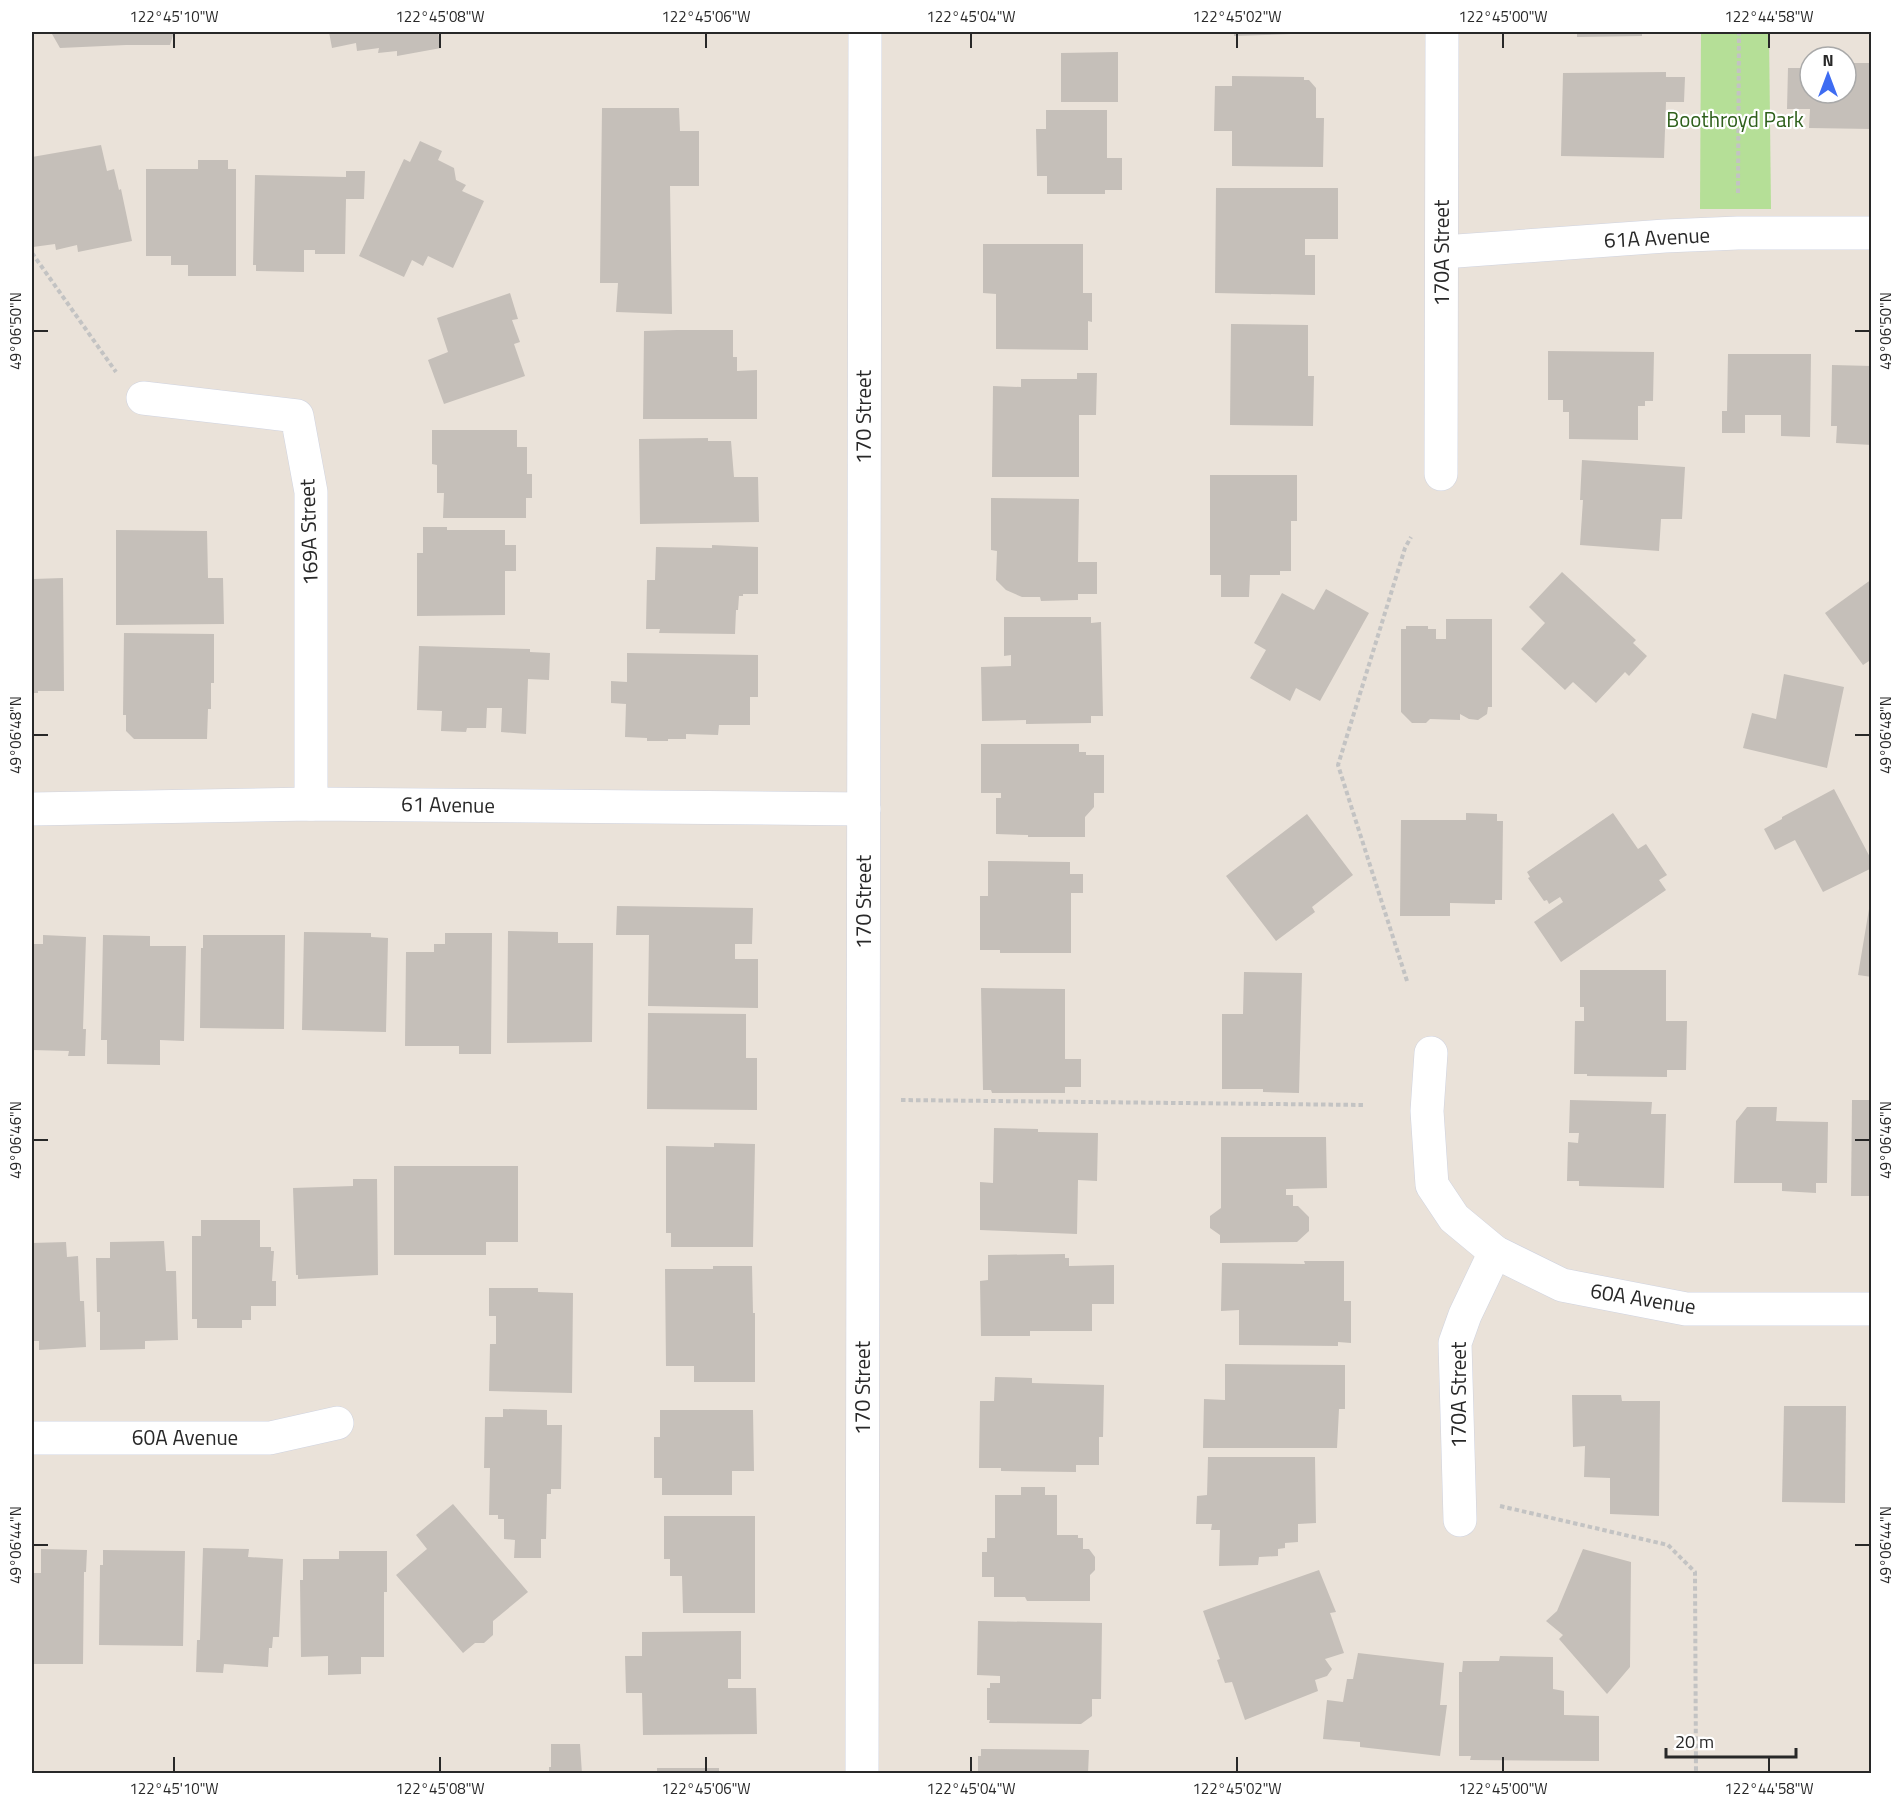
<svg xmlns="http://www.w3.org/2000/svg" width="1903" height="1805" font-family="'Titillium Web',sans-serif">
<rect width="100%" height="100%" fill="#eae2d9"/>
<path fill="#b5df97" d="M 1701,32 L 1769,32 L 1771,209 L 1700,209 Z"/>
<g fill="#c5bfb9">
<path d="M 54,32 L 174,32 L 170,45 L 126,45 L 60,48 L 52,34 Z"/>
<path d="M 329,32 L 438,32 L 441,48 L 397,56 L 397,51 L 378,53 L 379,48 L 357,51 L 356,43 L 332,48 Z"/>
<path d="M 1234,32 L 1291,32 L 1291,34 L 1234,36 Z"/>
<path d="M 1577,32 L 1642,32 L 1642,36 L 1577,37 Z"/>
<path d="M 1118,52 L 1118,102 L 1061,102 L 1061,53 Z"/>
<path d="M 1846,63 L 1872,63 L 1872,129 L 1809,128 L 1810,109 L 1787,109 L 1788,68 L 1810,68 L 1810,93 L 1846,93 Z"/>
<path d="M 1666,72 L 1666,77 L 1685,77 L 1684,102 L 1666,102 L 1664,158 L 1561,156 L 1563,73 Z"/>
<path d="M 1232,76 L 1304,77 L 1304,80 L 1309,80 L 1316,88 L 1316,118 L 1324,118 L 1323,167 L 1232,166 L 1232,131 L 1214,131 L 1215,86 L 1232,86 Z"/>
<path d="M 602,108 L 679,108 L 680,131 L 699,131 L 699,186 L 670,186 L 672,314 L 616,312 L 618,283 L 600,283 Z"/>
<path d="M 1046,110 L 1107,110 L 1107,158 L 1122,158 L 1122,190 L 1105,190 L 1105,194 L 1047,194 L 1047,176 L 1037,176 L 1036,129 L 1046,129 Z"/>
<path d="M 420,141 L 442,151 L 438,160 L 454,168 L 456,180 L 466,185 L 462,191 L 484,201 L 453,268 L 428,256 L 423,266 L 412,260 L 404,277 L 359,256 L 404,159 L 410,162 Z"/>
<path d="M 101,145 L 107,171 L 114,169 L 119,190 L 121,189 L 132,241 L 78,252 L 77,245 L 56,250 L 55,244 L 33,247 L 32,238 L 32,157 Z"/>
<path d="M 198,160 L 228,160 L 228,169 L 236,169 L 236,276 L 188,276 L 188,265 L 171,265 L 171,256 L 146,256 L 146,169 L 198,169 Z"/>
<path d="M 346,171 L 365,171 L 364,199 L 346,199 L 345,254 L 315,254 L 315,250 L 304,250 L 304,272 L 256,271 L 256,265 L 253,265 L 255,175 L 346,177 Z"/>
<path d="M 1216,188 L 1338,188 L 1338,239 L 1305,239 L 1305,255 L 1315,255 L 1315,295 L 1215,293 Z"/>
<path d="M 983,244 L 1083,244 L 1083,293 L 1092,293 L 1092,322 L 1088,321 L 1088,350 L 996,349 L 996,294 L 983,293 Z"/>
<path d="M 510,293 L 518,319 L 512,320 L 520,342 L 514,344 L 525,376 L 444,404 L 428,360 L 448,352 L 437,318 Z"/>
<path d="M 1231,324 L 1308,325 L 1308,376 L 1314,376 L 1313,426 L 1230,425 Z"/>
<path d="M 677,330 L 733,330 L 733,357 L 737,357 L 737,371 L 757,370 L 757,419 L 643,419 L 644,331 Z"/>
<path d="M 1548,351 L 1654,352 L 1653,401 L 1645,401 L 1645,406 L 1638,406 L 1638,440 L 1569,439 L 1569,412 L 1563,412 L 1563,400 L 1548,400 Z"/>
<path d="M 1728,354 L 1811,354 L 1810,437 L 1781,436 L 1781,415 L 1745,415 L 1745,433 L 1722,433 L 1722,411 L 1727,411 Z"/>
<path d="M 1832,365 L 1872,366 L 1872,445 L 1836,443 L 1837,426 L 1831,426 Z"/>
<path d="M 1077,373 L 1097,373 L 1096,415 L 1079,415 L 1079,477 L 992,477 L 993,386 L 1021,387 L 1021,379 L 1077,379 Z"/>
<path d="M 432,430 L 517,430 L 517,447 L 527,447 L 527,474 L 532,474 L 532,498 L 526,498 L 526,518 L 443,518 L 444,493 L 437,493 L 437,465 L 432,464 Z"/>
<path d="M 708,438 L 708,441 L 731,441 L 734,477 L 758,477 L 759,522 L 640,524 L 639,439 Z"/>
<path d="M 1582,460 L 1685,467 L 1682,519 L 1661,519 L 1659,551 L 1580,545 L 1583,500 L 1580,500 Z"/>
<path d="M 1210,475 L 1297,475 L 1297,521 L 1291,521 L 1291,571 L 1280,571 L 1280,575 L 1250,575 L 1249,597 L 1221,597 L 1221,575 L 1210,575 Z"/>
<path d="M 991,498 L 1079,499 L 1078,562 L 1097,562 L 1097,594 L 1078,594 L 1078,600 L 1041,601 L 1040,597 L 1022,597 L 1006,590 L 996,580 L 997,551 L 991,550 Z"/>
<path d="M 423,527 L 447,527 L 447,530 L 505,530 L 505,545 L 516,545 L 516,571 L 505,571 L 505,615 L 417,616 L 417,553 L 423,553 Z"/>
<path d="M 116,530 L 207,531 L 208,578 L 223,578 L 224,624 L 116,625 Z"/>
<path d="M 712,545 L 758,547 L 758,594 L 743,594 L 743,596 L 739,596 L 738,610 L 736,610 L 735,634 L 659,633 L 660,629 L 646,629 L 647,580 L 655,580 L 656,547 L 712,548 Z"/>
<path d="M 1562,572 L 1636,640 L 1633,643 L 1647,656 L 1629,676 L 1625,672 L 1596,703 L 1573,682 L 1565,690 L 1521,649 L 1545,623 L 1529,607 Z"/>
<path d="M 63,578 L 64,691 L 38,691 L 38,693 L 32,693 L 33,579 Z"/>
<path d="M 1872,579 L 1872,659 L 1863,665 L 1825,613 Z"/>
<path d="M 1326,589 L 1369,613 L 1320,701 L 1296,688 L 1290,701 L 1250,678 L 1266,650 L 1254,643 L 1282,593 L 1314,610 Z"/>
<path d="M 1004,617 L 1091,617 L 1091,623 L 1101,622 L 1103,716 L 1091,716 L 1091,723 L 1026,724 L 1026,720 L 982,721 L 981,667 L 1011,666 L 1011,655 L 1004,656 Z"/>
<path d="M 1446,619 L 1492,619 L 1492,707 L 1488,707 L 1487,714 L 1478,720 L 1469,719 L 1460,714 L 1460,720 L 1430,719 L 1426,723 L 1412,723 L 1401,712 L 1401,629 L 1406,629 L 1406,626 L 1428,626 L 1428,629 L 1436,629 L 1436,639 L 1446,639 Z"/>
<path d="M 124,633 L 214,634 L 214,683 L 211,683 L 211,709 L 208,709 L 207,739 L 134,739 L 126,731 L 126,715 L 123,715 Z"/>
<path d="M 419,646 L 530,649 L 530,652 L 550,653 L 549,680 L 528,679 L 526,734 L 501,732 L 502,708 L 487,708 L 486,728 L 467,728 L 466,732 L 441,731 L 442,711 L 417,710 Z"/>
<path d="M 627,653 L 758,655 L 758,697 L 750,697 L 750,725 L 719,725 L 718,735 L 686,734 L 686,739 L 668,739 L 668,741 L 647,741 L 647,738 L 625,737 L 626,704 L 611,703 L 611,681 L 627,682 Z"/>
<path d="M 1784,674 L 1844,687 L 1827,768 L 1743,748 L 1752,713 L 1776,719 Z"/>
<path d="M 981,744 L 1079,744 L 1079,752 L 1086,752 L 1086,755 L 1104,755 L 1104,793 L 1094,793 L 1094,807 L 1085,817 L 1085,837 L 1028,837 L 1028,835 L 996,834 L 996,798 L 1001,798 L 1001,793 L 981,793 Z"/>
<path d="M 1834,789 L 1872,861 L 1872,868 L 1823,892 L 1795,840 L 1775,850 L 1764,829 L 1782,819 L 1782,817 Z"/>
<path d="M 1466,813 L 1497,814 L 1497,821 L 1503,821 L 1502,900 L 1495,900 L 1495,904 L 1450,903 L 1450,916 L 1400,916 L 1401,820 L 1466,820 Z"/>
<path d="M 1613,813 L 1638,849 L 1646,844 L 1667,875 L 1659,880 L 1666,890 L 1561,962 L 1534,922 L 1563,902 L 1560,897 L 1549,904 L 1547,900 L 1544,901 L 1528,878 L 1530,877 L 1527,872 Z"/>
<path d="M 1307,814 L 1353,875 L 1312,907 L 1315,912 L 1276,941 L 1226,876 Z"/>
<path d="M 988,861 L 1070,862 L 1070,874 L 1083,874 L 1083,893 L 1071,893 L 1071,953 L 1000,953 L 1000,950 L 980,950 L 980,896 L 988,896 Z"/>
<path d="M 1870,903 L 1872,903 L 1872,977 L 1858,975 Z"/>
<path d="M 617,906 L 753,908 L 752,944 L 735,944 L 735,959 L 758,959 L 758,1008 L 648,1006 L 649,935 L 616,935 Z"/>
<path d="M 508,931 L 558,932 L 558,943 L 593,943 L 592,1042 L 507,1043 Z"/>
<path d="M 304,932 L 371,933 L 371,937 L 388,938 L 386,1032 L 302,1030 Z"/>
<path d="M 445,933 L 492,933 L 491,1054 L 459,1054 L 459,1046 L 405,1046 L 406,952 L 434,952 L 434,944 L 445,944 Z"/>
<path d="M 43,935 L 86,937 L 83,1029 L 86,1029 L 85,1056 L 68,1056 L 69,1051 L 32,1050 L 32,944 L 43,944 Z"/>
<path d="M 103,935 L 150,936 L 150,946 L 186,946 L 184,1041 L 160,1040 L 160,1065 L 107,1064 L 107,1040 L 101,1040 Z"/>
<path d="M 203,935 L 285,935 L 284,1029 L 200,1028 L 201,948 L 203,948 Z"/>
<path d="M 1580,970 L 1666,970 L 1666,1021 L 1687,1021 L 1686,1070 L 1667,1070 L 1667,1077 L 1587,1076 L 1587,1074 L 1574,1074 L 1575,1021 L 1584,1021 L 1584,1007 L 1580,1007 Z"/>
<path d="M 1244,972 L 1302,973 L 1299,1093 L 1263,1092 L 1263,1089 L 1222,1089 L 1222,1014 L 1243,1014 Z"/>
<path d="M 981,988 L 1065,989 L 1065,1059 L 1081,1059 L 1081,1087 L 1065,1087 L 1065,1093 L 992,1093 L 991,1090 L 983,1090 Z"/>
<path d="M 648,1013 L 746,1014 L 746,1058 L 757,1058 L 757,1110 L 647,1109 Z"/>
<path d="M 1570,1100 L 1652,1102 L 1651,1114 L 1666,1114 L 1664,1188 L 1579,1186 L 1579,1181 L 1567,1181 L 1568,1142 L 1578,1143 L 1579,1133 L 1569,1133 Z"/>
<path d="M 1852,1100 L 1872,1100 L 1872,1196 L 1851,1196 Z"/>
<path d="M 1747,1107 L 1777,1107 L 1776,1121 L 1828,1122 L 1827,1183 L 1816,1183 L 1816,1193 L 1782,1191 L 1782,1183 L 1734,1183 L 1736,1121 Z"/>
<path d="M 994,1128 L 1038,1129 L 1038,1132 L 1098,1133 L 1097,1181 L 1078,1180 L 1077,1234 L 980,1230 L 980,1182 L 993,1183 Z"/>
<path d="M 1221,1137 L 1326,1137 L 1327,1188 L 1286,1189 L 1286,1195 L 1293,1195 L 1293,1206 L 1298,1206 L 1309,1217 L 1309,1231 L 1297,1242 L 1220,1243 L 1220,1235 L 1210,1228 L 1210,1216 L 1221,1208 Z"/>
<path d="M 714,1143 L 755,1144 L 753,1247 L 671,1247 L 671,1233 L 666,1233 L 666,1146 L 714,1147 Z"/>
<path d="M 394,1166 L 518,1166 L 518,1242 L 486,1242 L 486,1255 L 394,1255 Z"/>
<path d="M 353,1179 L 377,1179 L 378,1275 L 298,1279 L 298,1275 L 296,1275 L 293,1188 L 353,1186 Z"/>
<path d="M 201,1220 L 260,1220 L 260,1247 L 271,1247 L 271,1251 L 274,1251 L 272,1281 L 276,1281 L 276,1306 L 251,1306 L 251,1320 L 242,1320 L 242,1328 L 197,1328 L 197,1319 L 192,1319 L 192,1236 L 201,1236 Z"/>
<path d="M 164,1241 L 166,1271 L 176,1271 L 178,1340 L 145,1341 L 145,1349 L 100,1350 L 100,1312 L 97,1312 L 96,1258 L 110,1258 L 110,1242 Z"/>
<path d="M 66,1242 L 67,1257 L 78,1256 L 80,1301 L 84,1301 L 86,1347 L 39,1350 L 39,1341 L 32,1341 L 32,1243 Z"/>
<path d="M 1065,1254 L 1065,1258 L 1069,1258 L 1069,1266 L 1114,1265 L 1114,1304 L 1092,1304 L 1092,1331 L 1030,1331 L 1030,1336 L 981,1336 L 980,1281 L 988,1280 L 988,1255 Z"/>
<path d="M 1304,1261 L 1344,1261 L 1344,1301 L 1351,1301 L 1351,1343 L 1338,1342 L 1338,1346 L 1239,1345 L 1239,1310 L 1221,1311 L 1222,1263 L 1305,1264 Z"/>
<path d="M 713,1266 L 752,1266 L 753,1313 L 755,1313 L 755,1382 L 694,1382 L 694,1366 L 666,1366 L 665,1269 L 713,1269 Z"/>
<path d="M 489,1288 L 538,1288 L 538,1292 L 573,1293 L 572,1393 L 489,1391 L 490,1344 L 496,1344 L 496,1316 L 489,1316 Z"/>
<path d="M 1225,1364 L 1345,1365 L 1345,1409 L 1339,1409 L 1337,1448 L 1203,1448 L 1204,1399 L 1225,1400 Z"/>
<path d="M 995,1377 L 1032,1378 L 1032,1383 L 1104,1385 L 1103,1437 L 1099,1437 L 1099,1465 L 1076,1465 L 1076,1472 L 1001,1471 L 1001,1468 L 979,1468 L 980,1401 L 994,1401 Z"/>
<path d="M 1572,1395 L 1621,1395 L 1622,1401 L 1660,1401 L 1659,1516 L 1610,1514 L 1610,1478 L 1584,1477 L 1585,1446 L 1573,1447 Z"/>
<path d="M 1784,1406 L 1846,1406 L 1845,1503 L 1782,1502 Z"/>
<path d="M 503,1409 L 547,1410 L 547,1425 L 562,1425 L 561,1489 L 551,1489 L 551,1494 L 547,1494 L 546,1539 L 541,1539 L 541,1558 L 514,1558 L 515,1540 L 504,1539 L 504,1519 L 498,1519 L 498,1515 L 489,1515 L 490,1468 L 484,1468 L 485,1417 L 503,1417 Z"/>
<path d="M 660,1410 L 753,1410 L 754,1471 L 732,1471 L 732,1495 L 662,1495 L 662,1478 L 654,1478 L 654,1437 L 660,1437 Z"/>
<path d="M 1208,1457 L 1315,1457 L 1316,1523 L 1298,1524 L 1298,1542 L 1285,1543 L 1285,1548 L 1278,1549 L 1278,1556 L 1259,1557 L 1258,1565 L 1219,1566 L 1220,1530 L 1211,1530 L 1212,1524 L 1196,1524 L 1197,1496 L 1207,1495 Z"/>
<path d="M 1021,1487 L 1045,1487 L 1045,1495 L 1057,1495 L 1057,1535 L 1078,1535 L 1078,1538 L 1083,1538 L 1083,1549 L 1089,1549 L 1095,1557 L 1095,1570 L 1090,1575 L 1090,1601 L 1027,1601 L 1025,1597 L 994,1597 L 994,1577 L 982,1577 L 982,1552 L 987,1552 L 987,1538 L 995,1538 L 995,1495 L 1021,1495 Z"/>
<path d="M 453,1504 L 528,1592 L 493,1621 L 493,1635 L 484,1643 L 475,1643 L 463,1653 L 396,1575 L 427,1549 L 416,1535 Z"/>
<path d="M 664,1516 L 755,1516 L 755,1613 L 683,1613 L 682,1576 L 670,1576 L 670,1559 L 664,1559 Z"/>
<path d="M 203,1548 L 249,1549 L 248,1557 L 283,1559 L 279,1637 L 273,1637 L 272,1648 L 269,1648 L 268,1667 L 224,1664 L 223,1673 L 196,1672 L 197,1640 L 200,1640 Z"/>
<path d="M 41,1549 L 87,1550 L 86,1572 L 84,1572 L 83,1664 L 32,1664 L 32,1573 L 41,1573 Z"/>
<path d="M 1583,1549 L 1631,1562 L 1630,1667 L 1607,1694 L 1559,1639 L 1563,1635 L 1546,1621 L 1557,1611 Z"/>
<path d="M 103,1550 L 185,1551 L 183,1646 L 99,1645 L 100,1565 L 103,1565 Z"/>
<path d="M 339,1551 L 387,1551 L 387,1592 L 384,1592 L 384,1657 L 361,1657 L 361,1674 L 328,1675 L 328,1656 L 301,1657 L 300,1580 L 303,1580 L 303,1559 L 339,1559 Z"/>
<path d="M 1319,1570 L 1336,1612 L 1330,1613 L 1344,1653 L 1325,1659 L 1332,1669 L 1327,1676 L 1315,1680 L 1318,1691 L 1245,1720 L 1232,1682 L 1225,1683 L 1217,1660 L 1220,1659 L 1203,1611 Z"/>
<path d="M 978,1621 L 1102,1623 L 1101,1699 L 1092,1699 L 1092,1716 L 1081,1724 L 989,1723 L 990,1720 L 987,1720 L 987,1688 L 990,1688 L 990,1683 L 1000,1683 L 1000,1676 L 977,1675 Z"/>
<path d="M 741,1631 L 741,1679 L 728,1679 L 728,1688 L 756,1688 L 757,1734 L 643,1735 L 642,1693 L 626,1693 L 625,1656 L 642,1656 L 642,1632 Z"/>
<path d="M 1358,1653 L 1444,1663 L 1440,1705 L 1447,1705 L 1440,1756 L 1360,1747 L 1360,1742 L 1323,1739 L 1327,1700 L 1343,1702 L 1347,1679 L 1353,1679 Z"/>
<path d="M 1500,1656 L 1553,1657 L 1553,1689 L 1564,1691 L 1564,1715 L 1599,1716 L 1599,1761 L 1470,1760 L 1471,1756 L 1459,1756 L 1459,1672 L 1462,1672 L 1463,1661 L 1499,1661 Z"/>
<path d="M 551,1744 L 580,1744 L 582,1774 L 549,1774 L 549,1767 L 551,1767 Z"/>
<path d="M 981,1749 L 1089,1750 L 1088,1774 L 978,1774 L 978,1756 L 981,1756 Z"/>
<rect x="657" y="1768" width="62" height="6"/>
</g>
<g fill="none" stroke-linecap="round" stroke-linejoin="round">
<defs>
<g id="minor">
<path d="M 1443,252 L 1665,236 L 1738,233 L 1872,233"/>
<path d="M 143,398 L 297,416 L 311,492 L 311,804"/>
<path d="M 1441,474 L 1442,32"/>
<path d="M 32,809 L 311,804 L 864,809"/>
<path d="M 1431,1053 L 1427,1111 L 1432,1185 L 1454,1218 L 1495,1252 L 1562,1285 L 1686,1309 L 1872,1309"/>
<path d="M 32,1438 L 270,1438 L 337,1423"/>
<path d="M 1460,1520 L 1455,1343 L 1465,1315 L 1495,1252"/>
<path d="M 862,1774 L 865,32"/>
</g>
</defs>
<use href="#minor" stroke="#cfd3e0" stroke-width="34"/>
<g stroke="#c3c3c3" stroke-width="4" stroke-dasharray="4.5 3" stroke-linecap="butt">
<path d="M 1738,193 L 1739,32"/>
<path d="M 32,253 L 116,372"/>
<path d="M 1407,981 L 1338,765 L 1405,548 L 1411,537"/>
<path d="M 901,1100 L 1365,1105"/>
<path d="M 1500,1506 L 1668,1545 L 1695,1572 L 1696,1774"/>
</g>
<use href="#minor" stroke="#fff" stroke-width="33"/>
</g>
<path fill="none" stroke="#282828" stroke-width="2" d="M 174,33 L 174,48M 440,33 L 440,48M 706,33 L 706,48M 971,33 L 971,48M 1237,33 L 1237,48M 1503,33 L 1503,48M 1769,33 L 1769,48M 33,331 L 48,331M 1855,331 L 1870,331M 33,735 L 48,735M 1855,735 L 1870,735M 33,1140 L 48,1140M 1855,1140 L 1870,1140M 33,1545 L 48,1545M 1855,1545 L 1870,1545M 174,1757 L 174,1772M 440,1757 L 440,1772M 706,1757 L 706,1772M 971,1757 L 971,1772M 1237,1757 L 1237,1772M 1503,1757 L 1503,1772M 1769,1757 L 1769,1772"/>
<g text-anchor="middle" stroke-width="4.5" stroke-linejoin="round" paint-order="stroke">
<g font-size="21" fill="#2f601c" stroke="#fff">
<text x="1735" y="127">Boothroyd Park</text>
</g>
<g font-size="21" fill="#282828" stroke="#fff">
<text transform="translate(1657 238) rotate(-3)" y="7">61A Avenue</text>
<text transform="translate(1442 253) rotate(-90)" y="7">170A Street</text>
<text transform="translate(864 417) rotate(-90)" y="7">170 Street</text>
<text transform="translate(309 532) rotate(-92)" y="7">169A Street</text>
<text transform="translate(448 805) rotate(1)" y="7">61 Avenue</text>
<text transform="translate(864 902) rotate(-90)" y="7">170 Street</text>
<text transform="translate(1643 1299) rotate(9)" y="7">60A Avenue</text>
<text transform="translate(863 1388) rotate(-90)" y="7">170 Street</text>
<text transform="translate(1459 1395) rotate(-90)" y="7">170A Street</text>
<text x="185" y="1445">60A Avenue</text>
</g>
</g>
<rect width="1903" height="1805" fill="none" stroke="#ffffff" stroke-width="66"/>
<g transform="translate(1828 75)"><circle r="28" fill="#ffffff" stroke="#a9a9a9" stroke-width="1.5"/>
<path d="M0-4.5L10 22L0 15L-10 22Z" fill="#3e6cf2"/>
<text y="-9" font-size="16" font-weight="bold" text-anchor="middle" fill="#282828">N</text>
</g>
<path d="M1666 1748v9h130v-9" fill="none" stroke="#282828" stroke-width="3"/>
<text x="1675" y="1748" font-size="18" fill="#282828" stroke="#ffffff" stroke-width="4.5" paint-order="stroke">20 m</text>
<rect x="33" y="33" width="1837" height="1739" fill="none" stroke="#282828" stroke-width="2"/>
<g font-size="15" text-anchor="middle" fill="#282828">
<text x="174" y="22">122°45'10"W</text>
<text x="440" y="22">122°45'08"W</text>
<text x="706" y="22">122°45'06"W</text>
<text x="971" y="22">122°45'04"W</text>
<text x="1237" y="22">122°45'02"W</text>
<text x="1503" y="22">122°45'00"W</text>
<text x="1769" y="22">122°44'58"W</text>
<text transform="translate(16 331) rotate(-90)" y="5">49°06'50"N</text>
<text transform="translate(1886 331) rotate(-90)" y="5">49°06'50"N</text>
<text transform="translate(16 735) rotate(-90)" y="5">49°06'48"N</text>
<text transform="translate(1886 735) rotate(-90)" y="5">49°06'48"N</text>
<text transform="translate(16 1140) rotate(-90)" y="5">49°06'46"N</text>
<text transform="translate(1886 1140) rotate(-90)" y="5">49°06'46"N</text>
<text transform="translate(16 1545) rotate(-90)" y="5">49°06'44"N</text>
<text transform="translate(1886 1545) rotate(-90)" y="5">49°06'44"N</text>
<text x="174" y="1794">122°45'10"W</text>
<text x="440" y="1794">122°45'08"W</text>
<text x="706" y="1794">122°45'06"W</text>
<text x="971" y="1794">122°45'04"W</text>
<text x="1237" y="1794">122°45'02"W</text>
<text x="1503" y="1794">122°45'00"W</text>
<text x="1769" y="1794">122°44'58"W</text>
</g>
</svg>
